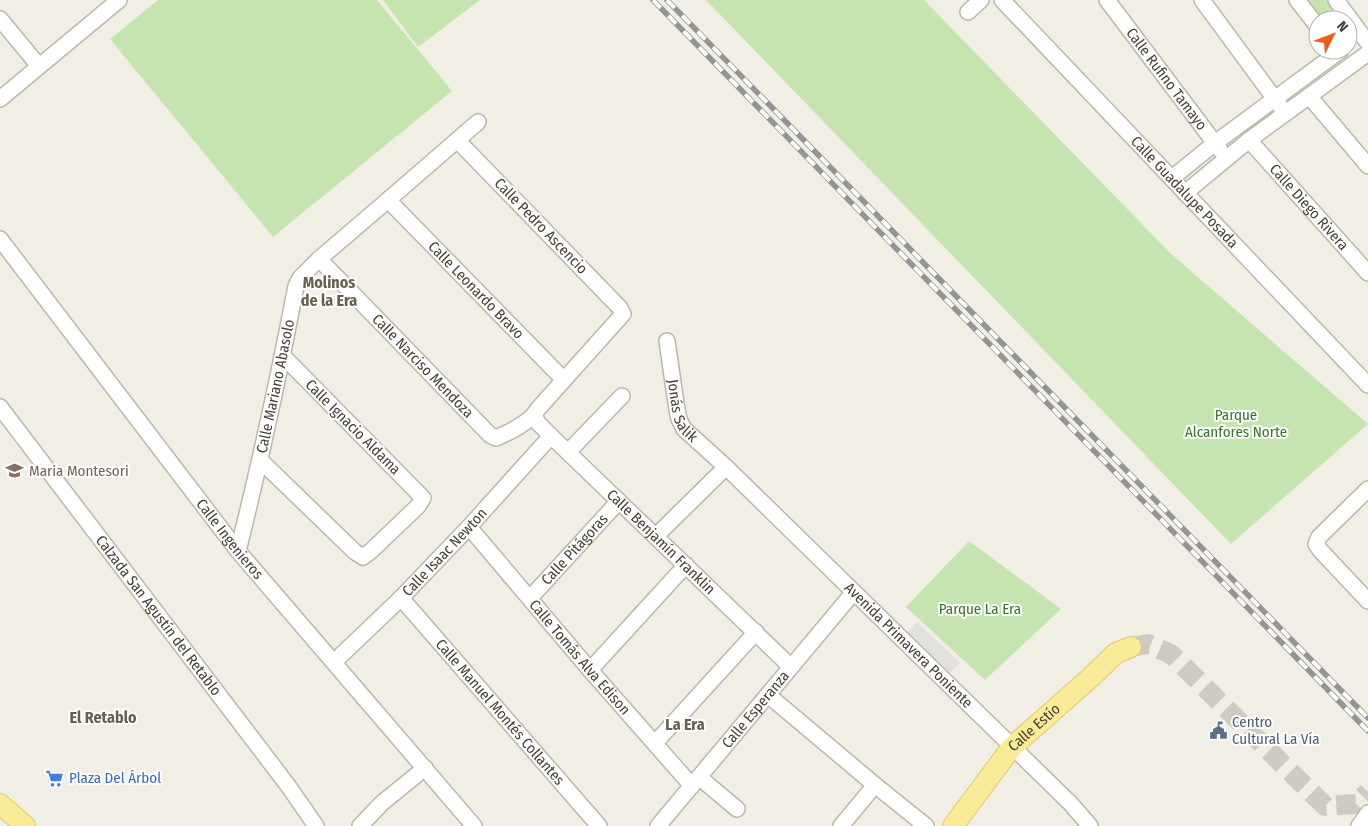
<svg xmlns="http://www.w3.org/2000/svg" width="1368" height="826" font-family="'Fira Sans Condensed',sans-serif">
<rect width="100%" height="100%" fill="#f1efe5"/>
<g fill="#c5e4af">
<path d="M 158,0 L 377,0 L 452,91 L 273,237 L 110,39 Z"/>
<path d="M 383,0 L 480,0 L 418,47 Z"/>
<path d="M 706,0 L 924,0 L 1171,254 L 1368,424 L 1231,544 Z"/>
<path d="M 1302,0 L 1330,0 L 1345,20 L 1318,20 Z"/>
<path d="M 969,541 L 1061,609 L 985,680 L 906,607 Z"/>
</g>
<path fill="#e2e1dd" d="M 917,622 L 960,663 L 950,673 L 907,633 Z"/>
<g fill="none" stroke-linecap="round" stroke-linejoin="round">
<path stroke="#ceccc2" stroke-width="20" stroke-dasharray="20 10" stroke-linecap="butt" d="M 1131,647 L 1148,644 L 1171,654 L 1325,806 L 1356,804 L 1368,792"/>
<defs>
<g id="minor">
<path id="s1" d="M 1002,0 L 1368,385"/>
<path id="s2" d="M 1107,0 L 1220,150"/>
<path d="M 1202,0 L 1280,106"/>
<path d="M 1297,0 L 1318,27"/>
<path d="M 1336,0 L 1368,43"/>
<path d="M 968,12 L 981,0"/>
<path d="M 0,19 L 39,66"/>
<path d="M 1309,96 L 1368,166"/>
<path d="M 0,99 L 119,0"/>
<path id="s3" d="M 1249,140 L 1368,273"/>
<path d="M 1172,178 L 1215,143 L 1341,50"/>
<path d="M 1185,193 L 1249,140 L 1368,53"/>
<path id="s4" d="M 388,200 L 564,380"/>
<path id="s5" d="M 0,239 L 238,551 L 474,826"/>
<path id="s6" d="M 319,259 L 490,435 L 496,438 C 508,433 532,421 537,410 L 623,314 L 620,308 L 457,140"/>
<path id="s7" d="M 667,341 L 677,410 L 679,419 L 684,429 L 726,467 L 1071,804 L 1090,826"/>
<path id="s8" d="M 0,407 L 289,787 L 316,826"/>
<path id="s9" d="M 534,415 L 538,423 L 551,436 L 791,667"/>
<path d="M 568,452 L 622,396"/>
<path d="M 261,461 L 355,552 L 363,557 L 371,551 L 418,506 L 423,498 L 283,356"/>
<path d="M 1368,489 L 1319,537 L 1316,544 L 1320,550 L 1368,601"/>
<path id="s10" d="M 469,527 L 590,670 L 692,786"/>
<path d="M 656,536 L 726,467"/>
<path id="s11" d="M 238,551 C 260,463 279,375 296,286 L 300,278 L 319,259 L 388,200 L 478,122"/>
<path id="s12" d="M 401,598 L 599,826"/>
<path id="s13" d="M 530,598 L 619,501"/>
<path id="s14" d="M 334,662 L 401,598 L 469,527 L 551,436"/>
<path d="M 590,670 L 686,565"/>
<path d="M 768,695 L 875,785 L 926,826"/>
<path d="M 655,743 L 756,632"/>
<path d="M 699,777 L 737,809"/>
<path d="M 360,826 L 382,803 L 425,768"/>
<path id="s15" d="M 658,826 L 853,593"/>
<path d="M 841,826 L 875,785"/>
<path d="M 1359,826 L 1368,813"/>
</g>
<g id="major">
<path d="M 0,804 L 25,826"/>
<path id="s16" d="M 953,826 L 1012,747 L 1090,678 L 1116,653 L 1131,647"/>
</g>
</defs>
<use href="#minor" stroke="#bcb8a8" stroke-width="18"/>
<use href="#major" stroke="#ddca68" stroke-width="22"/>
<use href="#minor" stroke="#fff" stroke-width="15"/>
<use href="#major" stroke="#f9eb97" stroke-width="20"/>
<defs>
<g id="rail">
<path d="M 653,0 L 1368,731"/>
<path d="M 667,0 L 1368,718"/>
</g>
</defs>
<use href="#rail" stroke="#949494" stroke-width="5.5"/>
<use href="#rail" stroke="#fff" stroke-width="4" stroke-dasharray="11" stroke-linecap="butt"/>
</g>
<defs>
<symbol id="school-bare" viewBox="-9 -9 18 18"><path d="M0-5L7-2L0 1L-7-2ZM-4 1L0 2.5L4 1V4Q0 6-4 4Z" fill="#8d6e63" stroke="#fff" stroke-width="2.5" paint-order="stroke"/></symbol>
<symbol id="civic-bare" viewBox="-9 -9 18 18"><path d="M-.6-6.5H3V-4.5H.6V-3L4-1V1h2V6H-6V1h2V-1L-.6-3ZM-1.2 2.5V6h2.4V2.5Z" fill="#5c6f8a" stroke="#fff" stroke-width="2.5" paint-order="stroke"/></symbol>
<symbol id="supermarket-bare" viewBox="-9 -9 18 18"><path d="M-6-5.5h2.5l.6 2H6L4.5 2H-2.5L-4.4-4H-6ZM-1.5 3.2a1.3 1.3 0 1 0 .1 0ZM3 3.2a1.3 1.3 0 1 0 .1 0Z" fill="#3f7fe0" stroke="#fff" stroke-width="2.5" paint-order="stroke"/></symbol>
</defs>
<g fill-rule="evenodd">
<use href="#school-bare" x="2" y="458" width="25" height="25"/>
<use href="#civic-bare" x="1206" y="718" width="25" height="25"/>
<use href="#supermarket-bare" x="42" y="766" width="25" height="25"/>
</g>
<g text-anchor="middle" stroke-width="4" stroke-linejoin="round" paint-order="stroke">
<g font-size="15" fill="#444035" stroke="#fff">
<text dy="5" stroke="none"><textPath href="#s2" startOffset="99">Calle Rufino Tamayo</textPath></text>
<text dy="5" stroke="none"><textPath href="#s1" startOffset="265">Calle Guadalupe Posada</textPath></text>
<text dy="5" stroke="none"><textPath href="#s3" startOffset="90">Calle Diego Rivera</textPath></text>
<text transform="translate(541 226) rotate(46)" y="5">Calle Pedro Ascencio</text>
<text dy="5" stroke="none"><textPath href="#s4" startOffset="126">Calle Leonardo Bravo</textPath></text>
<text dy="5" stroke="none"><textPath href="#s6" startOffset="149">Calle Narciso Mendoza</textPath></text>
<text dy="5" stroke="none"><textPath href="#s11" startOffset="169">Calle Mariano Abasolo</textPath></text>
<text dy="5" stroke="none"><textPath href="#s7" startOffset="72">Jonás Salik</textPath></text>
<text transform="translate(353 427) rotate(45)" y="5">Calle Ignacio Aldama</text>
<text dy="5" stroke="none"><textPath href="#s5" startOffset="378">Calle Ingenieros</textPath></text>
<text dy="5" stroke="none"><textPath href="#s9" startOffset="180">Calle Benjamín Franklin</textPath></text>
<text dy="5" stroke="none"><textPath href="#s13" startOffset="66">Calle Pitágoras</textPath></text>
<text dy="5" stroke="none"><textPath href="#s14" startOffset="156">Calle Isaac Newton</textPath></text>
<text dy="5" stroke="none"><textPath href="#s8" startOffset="262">Calzada San Agustín del Retablo</textPath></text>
<text dy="5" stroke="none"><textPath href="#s7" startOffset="402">Avenida Primavera Poniente</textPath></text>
<text dy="5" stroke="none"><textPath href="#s10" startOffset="171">Calle Tomás Alva Edison</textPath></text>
<text dy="5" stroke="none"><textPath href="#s15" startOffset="152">Calle Esperanza</textPath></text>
<text dy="5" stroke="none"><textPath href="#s12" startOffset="151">Calle Manuel Montés Collantes</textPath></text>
<text dy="5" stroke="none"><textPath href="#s16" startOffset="128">Calle Estío</textPath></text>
</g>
<g font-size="15" fill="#3c722c" stroke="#fff">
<text x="1236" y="420">Parque<tspan x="1236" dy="17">Alcanfores Norte</tspan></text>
<text x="980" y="614">Parque La Era</text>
</g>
<g font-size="15" fill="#785e54" stroke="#fff" text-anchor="start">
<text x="29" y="476">Maria Montesori</text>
</g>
<g font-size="15" fill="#4e5e75" stroke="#fff" text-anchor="start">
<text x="1232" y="727">Centro<tspan x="1232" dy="17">Cultural La Vía</tspan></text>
</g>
<g font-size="15" fill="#366cbe" stroke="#fff" text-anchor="start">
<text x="69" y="783">Plaza Del Árbol</text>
</g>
<g font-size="16" font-weight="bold" fill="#665f4d" stroke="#fff">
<text x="329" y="288">Molinos<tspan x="329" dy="18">de la Era</tspan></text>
<text x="103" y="723">El Retablo</text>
<text x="685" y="730">La Era</text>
</g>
</g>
<g transform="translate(1333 35) rotate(48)"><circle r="24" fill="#ffffff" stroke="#b4b3ae"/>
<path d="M0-4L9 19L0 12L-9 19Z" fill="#ee5c1f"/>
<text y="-8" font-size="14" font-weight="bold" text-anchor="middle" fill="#444035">N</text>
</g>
</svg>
